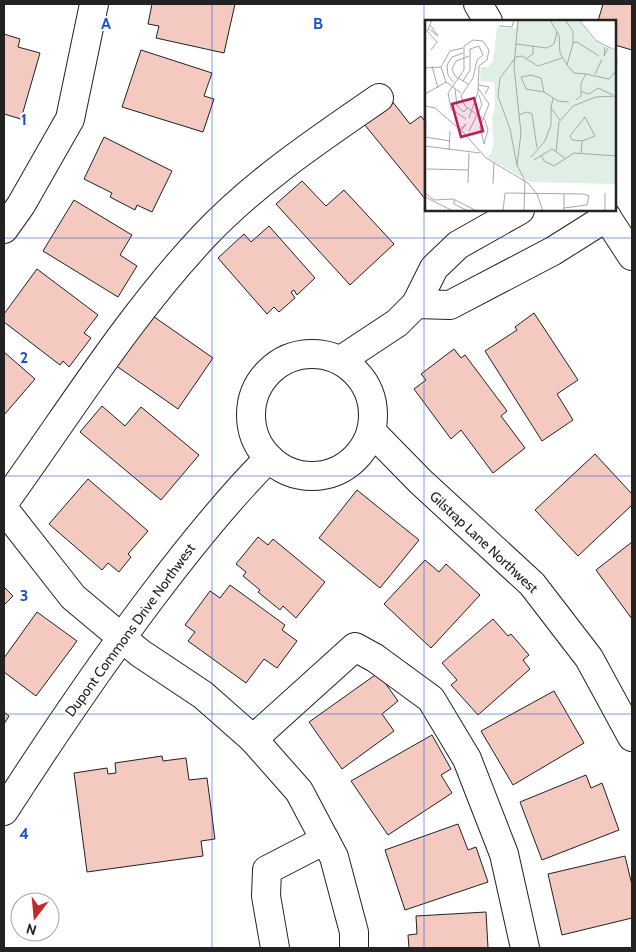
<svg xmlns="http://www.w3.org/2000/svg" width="636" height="952" font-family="Cabin,sans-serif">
<rect width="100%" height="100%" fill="#fff"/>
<g fill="#f3c9c0" stroke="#222">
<path d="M 152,4 L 235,4 L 224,53 L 156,38 L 159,26 L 148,24 Z"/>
<path d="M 603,4 L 632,4 L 632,50 L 615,45 L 615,21 L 598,21 Z"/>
<path d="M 4,34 L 20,39 L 18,47 L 40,53 L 21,119 L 4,114 Z"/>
<path d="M 141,50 L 212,73 L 204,96 L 214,99 L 203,132 L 122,107 Z"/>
<path d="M 392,101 L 410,124 L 421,116 L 426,123 L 426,200 L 364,124 Z"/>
<path d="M 104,137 L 172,171 L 152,212 L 137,205 L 135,210 L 110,197 L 112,193 L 84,179 Z"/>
<path d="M 302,181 L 326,206 L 344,190 L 394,244 L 350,285 L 276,204 Z"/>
<path d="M 74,200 L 132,235 L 120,255 L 137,266 L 118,297 L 43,251 Z"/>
<path d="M 269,226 L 315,278 L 297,295 L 294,290 L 291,292 L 295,298 L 279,312 L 274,307 L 267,314 L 218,258 L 244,234 L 251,242 Z"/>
<path d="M 37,269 L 98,315 L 84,333 L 91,338 L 69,367 L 63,361 L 60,365 L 4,322 L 4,314 Z"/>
<path d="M 534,313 L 578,380 L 557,394 L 573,420 L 542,441 L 485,351 L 517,330 L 515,327 Z"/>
<path d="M 150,314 L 213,358 L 178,409 L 115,365 Z"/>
<path d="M 454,349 L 461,358 L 465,355 L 507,411 L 501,416 L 525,448 L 493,473 L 461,430 L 451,439 L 414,389 L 426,380 L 421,374 Z"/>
<path d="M 4,352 L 35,379 L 4,415 Z"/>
<path d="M 102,406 L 125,426 L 141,407 L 199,455 L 161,500 L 80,432 Z"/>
<path d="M 595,454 L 632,494 L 632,505 L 578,556 L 535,510 Z"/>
<path d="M 88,479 L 148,531 L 128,554 L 131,557 L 119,572 L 108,563 L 102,570 L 49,524 Z"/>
<path d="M 357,490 L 419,540 L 380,588 L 319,538 Z"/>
<path d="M 258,537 L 268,545 L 273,539 L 325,582 L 296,618 L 283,606 L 280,610 L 258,592 L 260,590 L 243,576 L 246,572 L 236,564 Z"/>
<path d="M 632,542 L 632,619 L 596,570 Z"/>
<path d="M 425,560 L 439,572 L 446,564 L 480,595 L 431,648 L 384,604 Z"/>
<path d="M 230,585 L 285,625 L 282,630 L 297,641 L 277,668 L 264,659 L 246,683 L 188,641 L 195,632 L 185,625 L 210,591 L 220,598 Z"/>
<path d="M 4,587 L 13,596 L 4,605 Z"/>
<path d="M 37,612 L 77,641 L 36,696 L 4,672 L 4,658 Z"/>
<path d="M 493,619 L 508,636 L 511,634 L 529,655 L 523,660 L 530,669 L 478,715 L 451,685 L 457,680 L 442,663 Z"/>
<path d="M 378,673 L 398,701 L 382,714 L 394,731 L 342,769 L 309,722 Z"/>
<path d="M 554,691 L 584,743 L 513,785 L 481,731 Z"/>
<path d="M 4,712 L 9,716 L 4,724 Z"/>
<path d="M 432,735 L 451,769 L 441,775 L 452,793 L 388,835 L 351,781 Z"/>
<path d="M 162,756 L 163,761 L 186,758 L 189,780 L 207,778 L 215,839 L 201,841 L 203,856 L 87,872 L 74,773 L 107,768 L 108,774 L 116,773 L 115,763 Z"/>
<path d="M 586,775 L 591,788 L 602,783 L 619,830 L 542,860 L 520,802 Z"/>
<path d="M 458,824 L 468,850 L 476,847 L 488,882 L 405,910 L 385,850 Z"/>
<path d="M 625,856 L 632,885 L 632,918 L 562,935 L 548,874 Z"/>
<path d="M 486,912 L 488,948 L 409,948 L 408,935 L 417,934 L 416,916 Z"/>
</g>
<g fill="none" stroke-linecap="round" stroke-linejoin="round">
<defs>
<g id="minor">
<path d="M 520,210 L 458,245 L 434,268 L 416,304 L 450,305 L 553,251 L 607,217"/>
<path d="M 4,229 L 21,205 L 70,119 L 94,4"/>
<circle cx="312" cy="415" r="61"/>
<path d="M 341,360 L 397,323 L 416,304"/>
<path d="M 372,432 L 421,482 L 532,584 L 589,658 L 632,737"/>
<path d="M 4,503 C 69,413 128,317 204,236 C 255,182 318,140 379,98"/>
<path d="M 4,509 L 73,597 L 140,653 L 203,695 L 253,739 L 299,791 L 334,857 L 354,932 L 354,948"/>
<path d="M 253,739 L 355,647 L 375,658 L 431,699 L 467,759 L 504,854 L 525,948"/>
<path d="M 4,811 C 51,738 99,667 151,598 C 188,549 226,501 269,458"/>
<path d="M 275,948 L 266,896 L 267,870 L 325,840"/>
</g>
<g id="major">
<path d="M 478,4 L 488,21"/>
<path d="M 602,210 L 632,256"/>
</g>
</defs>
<use href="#minor" stroke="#222" stroke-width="30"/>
<use href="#major" stroke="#222" stroke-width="30"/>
<use href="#minor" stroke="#fff" stroke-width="28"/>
<use href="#major" stroke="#fff" stroke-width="28"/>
</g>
<path fill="none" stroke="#1d4ed8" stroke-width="1" stroke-opacity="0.55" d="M 212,4 L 212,948M 424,4 L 424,948M 4,238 L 632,238M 4,476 L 632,476M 4,714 L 632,714"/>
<g text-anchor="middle" stroke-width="4" stroke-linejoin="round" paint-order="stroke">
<g font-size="14" fill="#222" stroke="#fff">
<text transform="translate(484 542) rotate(43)" y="5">Gilstrap Lane Northwest</text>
<text transform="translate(130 630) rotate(-54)" y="5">Dupont Commons Drive Northwest</text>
</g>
</g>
<g transform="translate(425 20)">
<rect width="191" height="191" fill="#fff"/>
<path d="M 92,0 L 153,0 L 170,22 L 191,32 L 191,164 L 106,162 L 61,137 L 66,134 L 69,123 L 67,98 L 70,87 L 69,62 L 55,61 L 56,47 L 63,47 L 68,41 L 72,8 L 91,8 Z" fill="#e0efe3"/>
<path fill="none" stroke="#a7a7a7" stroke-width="1" d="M 125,0 L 134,15 L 135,33 L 142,45M 140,0 L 148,11 L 148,23M 154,0 L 171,21 L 192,31M 74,6 L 87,7 L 89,0M 3,8 L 13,16 L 5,5M 91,24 L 122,28 L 129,24 L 132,12M 180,27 L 179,36 L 183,28M 6,30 L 12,22 L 2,11 L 7,0M 102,38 L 108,34 L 108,26M 7,46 L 13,68M 0,48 L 16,47M 161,54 L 149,53 L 142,45 L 148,23 L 152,22 L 174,36M 170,54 L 177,39M 38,61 L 45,50 L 45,29 L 54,26 L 58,35 L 52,40 L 48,58 L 36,76 L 40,86 L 60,100 L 63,110 L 59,124M 28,62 L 23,55 L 22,45 L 27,37 L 38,33M 43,64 L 30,56 L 27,49 L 31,41 L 44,36M 54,65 L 64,67 L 60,74M 53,68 L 64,84 L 55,107 L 59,124M 30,69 L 32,86 L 39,92 L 42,88M 119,72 L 101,69 L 96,57 L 106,55 L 116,58 L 119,72 L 133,81 L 144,82M 157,72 L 164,74 L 173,68 L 188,75M 36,73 L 21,62 L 16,47 L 25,31 L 38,28M 0,74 L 21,62M 128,78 L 126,88 L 135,100M 151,80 L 156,76 L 156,63 L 161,54 L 184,59 L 191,51 L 192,40M 0,86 L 10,88 L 38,112 L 61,138 L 103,163 L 112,174 L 118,191M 94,95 L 102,92 L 107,94 L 112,128M 44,98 L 53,72 L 54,46M 41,99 L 26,89 L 23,73 L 39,50 L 39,26 L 48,20 L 58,21 L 64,30 L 62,40 L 54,46M 1,103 L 0,126 L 55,133M 35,109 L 41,104 L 36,111M 44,111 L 57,85 L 54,75M 0,117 L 25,121M 24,130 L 25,111M 131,132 L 134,102 L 148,86 L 171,77 L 192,76M 156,133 L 157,121 L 170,116 L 160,97 L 145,116 L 147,120 L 157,121M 116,135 L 119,141 L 129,146 L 149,133 L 192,136M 106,137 L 120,121 L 126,105 L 126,88M 109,140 L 127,129 L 140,138M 92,145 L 96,113 L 89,47 L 93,0M 2,149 L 43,150M 43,163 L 44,133M 68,164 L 69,143M 0,173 L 9,180 L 28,179 L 52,191M 139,174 L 139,191M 0,177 L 28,191M 29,180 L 29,184 L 43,191M 78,191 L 80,173 L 159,174 L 164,176 L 162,185 L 139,188M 99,191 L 100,161 L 92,145 L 85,109 L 73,76 L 75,58 L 91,37 L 97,36 L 113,46 L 137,38M 180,191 L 180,173"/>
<path fill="#c2185b" fill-opacity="0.15" stroke="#c2185b" stroke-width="2.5" d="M 49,78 L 58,111 L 36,117 L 27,84 Z"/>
<rect width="191" height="191" fill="none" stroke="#222" stroke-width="2.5"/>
</g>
<g font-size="16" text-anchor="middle" font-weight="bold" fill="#1d4ed8" stroke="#fff" stroke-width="4" stroke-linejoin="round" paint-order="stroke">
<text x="106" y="29">A</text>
<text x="318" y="29">B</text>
<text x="24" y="125">1</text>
<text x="24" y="363">2</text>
<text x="24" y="601">3</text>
<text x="24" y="839">4</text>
</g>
<rect width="636" height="952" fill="none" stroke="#222222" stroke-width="10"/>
<g transform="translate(35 917) rotate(196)"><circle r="24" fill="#ffffff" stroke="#a7a7a7"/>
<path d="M0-4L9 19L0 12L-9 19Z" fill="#c62828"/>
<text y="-8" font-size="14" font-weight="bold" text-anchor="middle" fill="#222222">N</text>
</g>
</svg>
